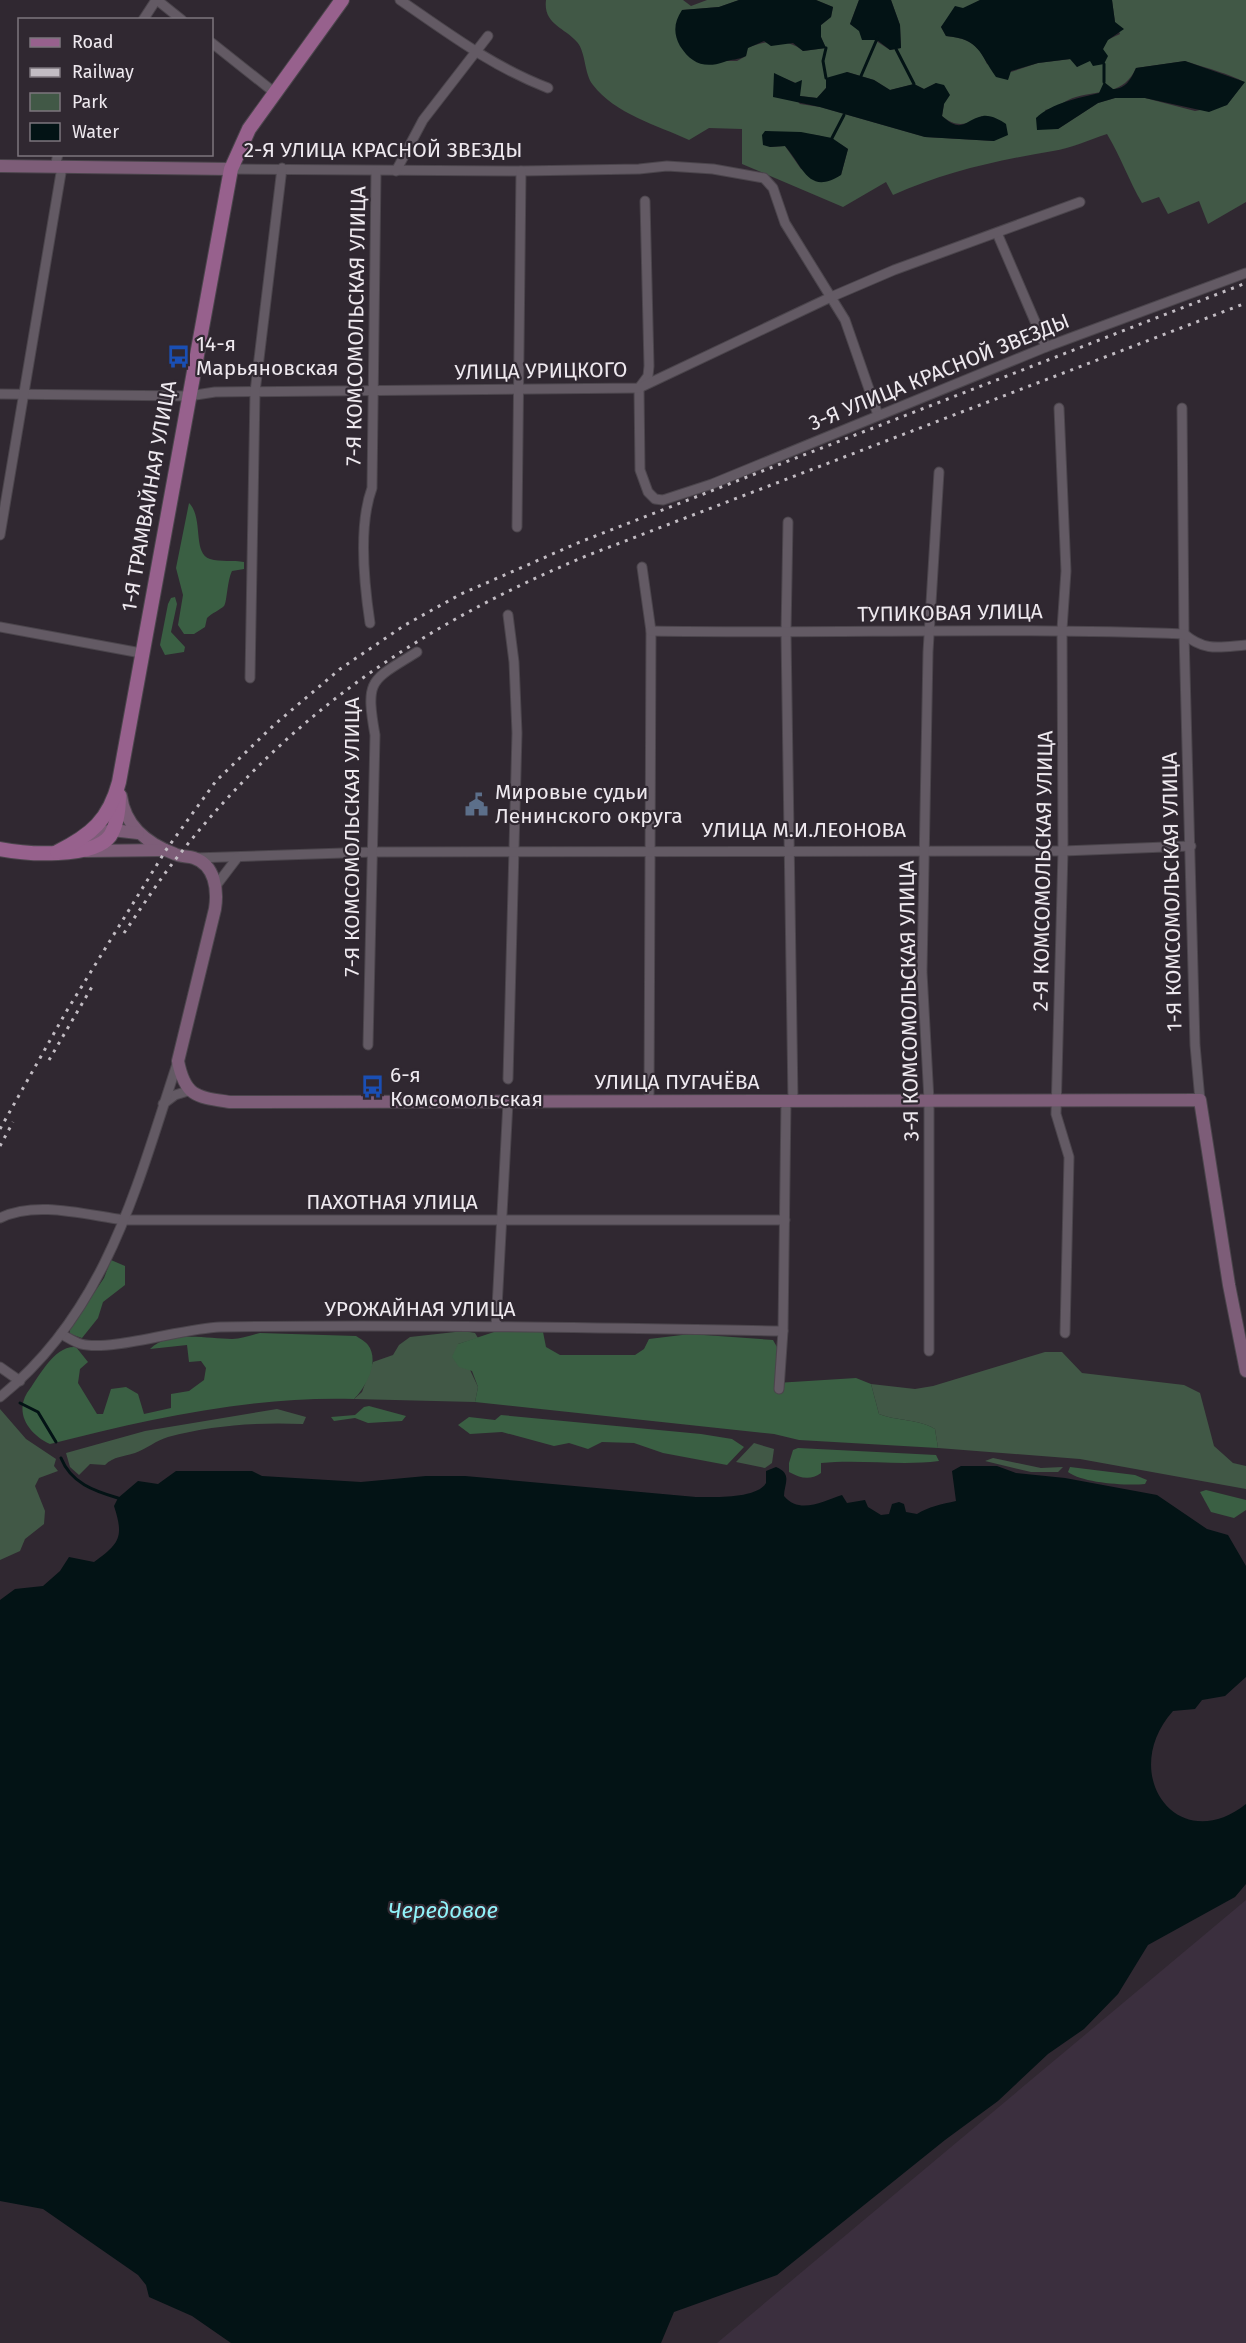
<svg xmlns="http://www.w3.org/2000/svg" width="1246" height="2343" font-family="'Fira Sans',sans-serif">
<rect width="100%" height="100%" fill="#302831"/>
<path fill="#3b2f3e" d="M 1246,1900 L 1246,2343 L 717,2343 Z"/>
<g fill="#415846" fill-rule="evenodd">
<path d="M 546,0 L 683,0 L 691,6 L 707,0 L 739,0 L 719,7 L 682,10 L 726,61 L 737,61 L 746,56 L 747,48 C 766,40 787,38 803,51 L 826,48 L 821,37 L 821,25 L 831,17 L 833,7 L 816,0 L 859,0 L 850,24 L 890,50 L 901,48 L 900,25 L 891,0 L 980,0 L 948,18 L 941,27 L 946,36 C 967,38 979,44 987,64 L 1011,72 L 1038,63 L 1071,59 L 1077,67 L 1103,49 L 1107,40 L 1120,34 L 1115,22 L 1112,0 L 1246,0 L 1246,202 L 1208,224 L 1199,201 L 1168,214 L 1159,197 L 1142,203 C 1129,181 1121,157 1107,134 C 1089,140 1071,148 1053,151 C 998,160 944,172 893,195 L 886,182 L 843,207 L 742,164 L 742,129 L 709,128 L 689,140 C 657,125 615,114 593,85 C 584,74 586,52 577,42 C 564,27 543,24 546,0 ZM 1185,61 C 1200,66 1233,75 1244,82 L 1227,105 L 1195,111 L 1145,98 L 1115,98 L 1098,103 L 1058,129 L 1045,110 C 1057,108 1065,100 1076,97 C 1101,90 1124,95 1136,68 ZM 847,72 L 874,80 L 890,90 L 914,84 L 924,89 L 936,83 L 944,104 L 942,116 C 956,128 968,125 982,116 L 994,141 L 925,137 L 820,107 L 800,104 L 774,74 L 796,83 L 800,96 L 817,98 L 826,88 ZM 765,131 C 799,138 815,126 848,149 L 841,175 L 801,169 L 785,146 L 770,147 Z"/>
<path d="M 464,1331 L 475,1333 L 478,1338 L 458,1344 L 478,1387 L 475,1402 L 354,1399 L 362,1392 L 373,1362 L 393,1355 L 399,1345 L 410,1337 Z"/>
<path d="M 1045,1352 L 1062,1352 L 1082,1373 L 1184,1385 L 1200,1393 L 1214,1446 L 1233,1463 L 1246,1466 L 1246,1489 L 1080,1459 L 938,1448 L 935,1429 C 919,1419 897,1421 879,1414 L 871,1384 L 915,1389 L 933,1386 Z"/>
<path d="M 0,1409 L 26,1439 L 56,1459 L 54,1466 L 58,1471 L 39,1478 L 35,1486 L 45,1511 L 44,1524 L 25,1539 L 20,1551 L 0,1560 Z"/>
<path d="M 277,1409 L 306,1417 L 303,1424 C 259,1422 212,1425 168,1437 C 157,1440 146,1449 135,1453 C 123,1457 114,1456 105,1465 L 90,1464 L 79,1475 L 70,1467 L 66,1453 L 145,1431 Z"/>
<path d="M 754,1443 L 774,1449 L 772,1463 L 765,1468 L 736,1462 Z"/>
<path d="M 993,1458 L 1041,1468 L 1063,1467 L 1058,1472 L 1031,1472 L 985,1461 Z"/>
</g>
<g fill="#3a5f43">
<path d="M 189,503 C 204,518 192,553 210,559 C 220,562 234,560 244,562 L 244,569 L 232,571 C 227,581 227,603 224,606 C 220,610 212,613 207,618 L 205,627 L 194,634 L 184,634 L 178,625 L 183,595 L 176,568 Z"/>
<path d="M 175,597 L 177,604 L 171,632 L 185,647 L 184,652 L 165,655 L 160,645 L 168,604 L 171,598 Z"/>
<path d="M 111,1260 L 125,1266 L 125,1285 L 103,1302 L 98,1318 L 82,1338 L 70,1334 L 70,1329 L 104,1278 Z"/>
<path d="M 500,1330 L 543,1332 L 546,1347 L 560,1355 L 635,1355 L 644,1349 L 649,1339 L 690,1334 L 773,1340 L 777,1347 L 776,1383 L 856,1378 L 871,1384 L 879,1414 C 897,1421 919,1419 935,1429 L 938,1448 L 799,1440 L 774,1434 L 475,1402 L 478,1387 L 472,1371 L 459,1367 L 452,1357 L 458,1344 Z"/>
<path d="M 260,1333 L 356,1336 C 359,1338 365,1341 368,1345 C 380,1361 366,1387 354,1399 C 251,1396 149,1419 50,1444 C 31,1435 14,1415 27,1393 C 39,1377 54,1345 76,1347 L 88,1362 L 80,1369 L 78,1383 L 97,1414 L 103,1414 L 111,1389 L 126,1387 L 138,1394 L 144,1414 L 171,1408 L 171,1394 L 189,1391 L 204,1380 L 206,1368 L 201,1361 L 189,1362 L 187,1345 L 150,1349 C 170,1330 207,1339 232,1339 C 241,1339 251,1335 260,1333 Z"/>
<path d="M 369,1406 L 406,1416 L 402,1421 L 368,1423 L 355,1418 L 334,1421 L 331,1417 L 355,1415 L 364,1407 Z"/>
<path d="M 501,1415 L 701,1434 L 732,1439 L 744,1447 L 727,1465 L 663,1453 L 634,1443 L 602,1442 L 588,1449 L 569,1443 L 554,1446 L 502,1432 L 470,1434 L 458,1425 L 469,1417 L 495,1420 Z"/>
<path d="M 798,1448 L 936,1455 L 939,1461 C 900,1466 860,1459 821,1463 L 821,1473 C 810,1481 800,1478 789,1472 L 789,1463 L 793,1450 Z"/>
<path d="M 1070,1467 L 1135,1475 L 1147,1480 L 1145,1484 C 1127,1486 1082,1483 1068,1472 Z"/>
<path d="M 1206,1490 L 1246,1500 L 1246,1510 L 1234,1518 L 1211,1512 L 1200,1492 Z"/>
</g>
<g fill="#031315">
<path d="M 739,0 L 816,0 L 833,7 L 831,17 L 821,25 L 821,37 L 826,48 L 803,51 L 793,43 L 771,46 L 764,41 L 748,48 L 746,56 C 738,60 732,59 724,62 C 704,69 691,63 680,46 C 673,33 674,22 682,10 L 719,7 Z"/>
<path d="M 859,0 L 891,0 L 900,25 L 901,48 L 890,50 L 877,40 L 862,40 L 859,31 L 850,24 Z"/>
<path d="M 980,0 L 1112,0 L 1115,22 L 1124,29 L 1108,40 L 1103,49 L 1108,56 L 1104,64 L 1093,66 L 1090,61 L 1077,67 L 1070,59 L 1038,63 L 1011,71 L 1008,80 L 996,77 C 979,53 980,39 946,36 L 941,27 L 955,6 L 963,8 Z"/>
<path d="M 1185,61 L 1245,82 L 1227,105 L 1209,112 L 1145,98 L 1115,98 L 1098,103 L 1058,129 L 1037,130 L 1036,118 C 1052,103 1078,98 1099,93 L 1104,82 L 1113,89 C 1126,89 1131,79 1136,68 Z"/>
<path d="M 847,72 L 874,80 L 890,90 L 914,84 L 924,89 L 936,83 L 944,85 L 950,95 L 944,104 L 942,116 C 963,135 965,119 983,116 C 991,115 1000,120 1006,124 L 1008,135 L 994,141 L 925,137 L 820,107 L 773,97 L 774,73 L 795,83 L 802,80 L 800,96 L 817,98 L 826,88 L 826,78 Z"/>
<path d="M 765,131 L 801,132 L 832,138 L 848,149 L 841,175 C 808,196 803,166 785,146 L 770,147 L 763,145 L 762,135 Z"/>
<path d="M 961,1466 L 997,1466 L 1016,1473 L 1065,1478 L 1157,1495 L 1207,1529 L 1228,1535 L 1246,1566 L 1246,1677 L 1225,1696 L 1202,1700 L 1195,1709 L 1173,1711 C 1117,1774 1178,1858 1246,1804 L 1246,1884 L 1235,1897 L 1148,1945 L 1118,1994 L 1084,2029 L 1048,2054 L 998,2101 L 945,2140 L 777,2275 L 674,2312 L 661,2343 L 231,2343 L 192,2316 L 149,2297 L 146,2285 L 138,2275 L 43,2209 L 0,2201 L 0,1600 L 15,1589 L 43,1586 L 60,1571 L 69,1557 L 94,1562 C 120,1543 124,1537 114,1506 L 118,1498 L 138,1481 L 158,1484 L 176,1471 L 252,1471 L 262,1476 L 361,1482 L 426,1476 L 465,1476 L 696,1497 C 712,1497 757,1499 766,1483 L 766,1471 L 776,1467 C 793,1474 784,1484 784,1496 C 800,1515 823,1501 842,1495 L 847,1503 L 865,1500 L 868,1507 L 881,1515 L 889,1514 L 892,1504 L 899,1502 L 904,1504 L 906,1512 L 917,1514 C 928,1507 942,1504 956,1501 L 952,1471 Z"/>
</g>
<g fill="none" stroke-linecap="round" stroke-linejoin="round">
<g stroke="#031315" stroke-width="3">
<path d="M 896,49 L 914,84"/>
<path d="M 861,76 L 877,39"/>
<path d="M 826,78 L 823,61 L 826,48"/>
<path d="M 1104,82 L 1104,64"/>
<path d="M 832,138 L 844,115"/>
<path d="M 20,1403 L 38,1412 L 56,1442"/>
<path d="M 61,1458 C 71,1483 94,1491 118,1498"/>
</g>
<defs>
<g id="street">
<path d="M 157,0 L 182,20"/>
<path d="M 400,0 C 448,33 493,67 548,88"/>
<path d="M 143,20 L 156,0"/>
<path d="M 212,43 L 275,93"/>
<path d="M 55,167 L 58,154"/>
<path d="M 231,169 L 521,171 L 639,169 L 667,166 L 713,169 L 764,178 L 773,188 L 785,223 L 845,320 L 878,415"/>
<path d="M 396,171 L 423,120 L 488,36"/>
<path d="M 645,201 L 649,366 L 648,376 L 639,388 L 640,470 L 648,492 L 655,499 L 663,500 L 712,484 L 1046,347 L 1246,273"/>
<path d="M 997,233 L 1046,347"/>
<path d="M 0,394 L 189,396 L 215,392 L 639,388 L 831,297 L 894,270 L 1080,202"/>
<path d="M 1059,408 L 1066,571 L 1062,629 L 1063,851 L 1056,1114 L 1069,1157 L 1065,1333"/>
<path d="M 1182,408 L 1184,634 L 1195,1045 L 1200,1100"/>
<path d="M 788,522 L 786,633 L 793,1101"/>
<path d="M 517,527 L 521,171"/>
<path d="M 0,535 L 62,167"/>
<path d="M 642,567 L 651,631 L 649,1102"/>
<path d="M 508,615 L 514,662 L 517,733 L 508,1079"/>
<path d="M 370,623 C 364,583 358,526 372,488 L 376,172"/>
<path d="M 0,627 L 141,653"/>
<path d="M 651,631 C 829,634 1007,627 1184,634 C 1205,652 1220,647 1246,645"/>
<path d="M 250,678 L 255,392 L 282,168"/>
<path d="M 194,858 L 373,852 L 1063,851 L 1191,846"/>
<path d="M 215,887 L 237,858"/>
<path d="M 368,1045 L 375,735 C 365,678 371,681 417,652"/>
<path d="M 163,1104 L 175,1095 L 188,1091"/>
<path d="M 0,1218 C 36,1200 86,1215 124,1220 L 785,1220"/>
<path d="M 496,1326 L 508,1102"/>
<path d="M 61,1334 C 67,1337 74,1342 81,1344 C 110,1352 184,1328 220,1327 C 408,1324 595,1328 783,1331"/>
<path d="M 929,1351 L 929,1100 L 922,972 L 928,652 L 939,472"/>
<path d="M 0,1367 L 20,1381"/>
<path d="M 779,1389 L 783,1331 L 786,1101"/>
<path d="M 0,1397 C 107,1311 137,1185 178,1061"/>
</g>
<g id="secondary">
<path d="M 0,166 L 231,169"/>
<path d="M 121,796 C 125,826 148,844 175,854 C 181,857 188,856 194,858 C 215,865 218,890 215,909 L 178,1061 C 185,1097 197,1097 230,1102 L 1200,1100 L 1229,1285 L 1246,1371"/>
<path d="M 82,840 L 112,830 L 138,833"/>
<path d="M 86,851 L 165,850"/>
</g>
<g id="primary">
<path d="M 0,849 C 25,854 93,859 110,836 C 117,825 119,808 119,795"/>
<path d="M 57,852 C 91,835 109,820 119,782 L 231,169 L 249,129 L 342,0"/>
</g>
</defs>
<use href="#street" stroke="#4b454c" stroke-width="11"/>
<use href="#secondary" stroke="#4b454c" stroke-width="14"/>
<use href="#primary" stroke="#4b454c" stroke-width="16"/>
<use href="#street" stroke="#635a64" stroke-width="9"/>
<use href="#secondary" stroke="#7d5d78" stroke-width="12"/>
<use href="#primary" stroke="#97618d" stroke-width="14"/>
<g stroke="#c2bcc3" stroke-width="3" stroke-dasharray="3 6" stroke-linecap="butt">
<path d="M 124,933 C 142,907 159,880 179,855 C 291,713 421,625 586,556 L 1246,303"/>
<path d="M 49,1060 L 93,985"/>
<path d="M 0,1129 L 66,1012 L 166,850 L 216,781 L 274,725 L 340,669 L 405,625 L 461,594 L 580,542 L 1246,283"/>
<path d="M 0,1146 L 13,1122"/>
</g>
</g>
<defs>
<symbol id="bus-bare" viewBox="-9 -9 18 18"><path d="M-5-6H5V4H4V6H2V4H-2V6H-4V4H-5ZM-3.5-4V0h7V-4ZM-3.5 1.2v1.5H-2V1.2ZM2 1.2v1.5H3.5V1.2Z" fill="#1a4fb4" stroke="#302831" stroke-width="2.5" paint-order="stroke"/></symbol>
<symbol id="civic-bare" viewBox="-9 -9 18 18"><path d="M-.6-6.5H3V-4.5H.6V-3L4-1V1h2V6H-6V1h2V-1L-.6-3ZM-1.2 2.5V6h2.4V2.5Z" fill="#5c6f8a" stroke="#302831" stroke-width="2.5" paint-order="stroke"/></symbol>
</defs>
<g fill-rule="evenodd">
<use href="#bus-bare" x="162" y="340" width="33" height="33"/>
<use href="#civic-bare" x="460" y="788" width="33" height="33"/>
<use href="#bus-bare" x="356" y="1070" width="33" height="33"/>
</g>
<g text-anchor="middle" stroke-width="4.5" stroke-linejoin="round" paint-order="stroke">
<g font-size="21" fill="#eee9ef" stroke="#302831">
<text x="383" y="157">2-Я УЛИЦА КРАСНОЙ ЗВЕЗДЫ</text>
<text transform="translate(356 326) rotate(-89)" y="7">7-Я КОМСОМОЛЬСКАЯ УЛИЦА</text>
<text transform="translate(541 371) rotate(-1)" y="7">УЛИЦА УРИЦКОГО</text>
<text transform="translate(939 372) rotate(-22)" y="7">3-Я УЛИЦА КРАСНОЙ ЗВЕЗДЫ</text>
<text transform="translate(149 496) rotate(-80)" y="7">1-Я ТРАМВАЙНАЯ УЛИЦА</text>
<text transform="translate(950 613) rotate(-1)" y="7">ТУПИКОВАЯ УЛИЦА</text>
<text x="804" y="837">УЛИЦА М.И.ЛЕОНОВА</text>
<text transform="translate(352 837) rotate(-90)" y="7">7-Я КОМСОМОЛЬСКАЯ УЛИЦА</text>
<text transform="translate(1043 871) rotate(-89)" y="7">2-Я КОМСОМОЛЬСКАЯ УЛИЦА</text>
<text transform="translate(1172 892) rotate(-91)" y="7">1-Я КОМСОМОЛЬСКАЯ УЛИЦА</text>
<text transform="translate(909 1001) rotate(-91)" y="7">3-Я КОМСОМОЛЬСКАЯ УЛИЦА</text>
<text x="677" y="1089">УЛИЦА ПУГАЧЁВА</text>
<text x="392" y="1209">ПАХОТНАЯ УЛИЦА</text>
<text x="420" y="1316">УРОЖАЙНАЯ УЛИЦА</text>
</g>
<g font-size="21" fill="#eee9ef" stroke="#302831" text-anchor="start">
<text x="196" y="351">14-я<tspan x="196" dy="24">Марьяновская</tspan></text>
<text x="495" y="799">Мировые судьи<tspan x="495" dy="24">Ленинского округа</tspan></text>
<text x="390" y="1082">6-я<tspan x="390" dy="24">Комсомольская</tspan></text>
</g>
<g font-size="22" font-style="italic" fill="#91f2fa" stroke="#302831">
<text x="443" y="1918">Чередовое</text>
</g>
</g>
<rect x="18" y="18" width="195" height="138" fill="#302831" stroke="#7c757d" stroke-width="1.5"/>
<rect x="30" y="38" width="30" height="9" fill="#97618d" stroke="#7c757d" stroke-width="1.5"/>
<text x="72" y="48" font-size="18" fill="#eee9ef">Road</text>
<rect x="30" y="68" width="30" height="9" fill="#c2bcc3" stroke="#7c757d" stroke-width="1.5"/>
<text x="72" y="78" font-size="18" fill="#eee9ef">Railway</text>
<rect x="30" y="93" width="30" height="18" fill="#415846" stroke="#7c757d" stroke-width="1.5"/>
<text x="72" y="108" font-size="18" fill="#eee9ef">Park</text>
<rect x="30" y="123" width="30" height="18" fill="#031315" stroke="#7c757d" stroke-width="1.5"/>
<text x="72" y="138" font-size="18" fill="#eee9ef">Water</text>
</svg>
